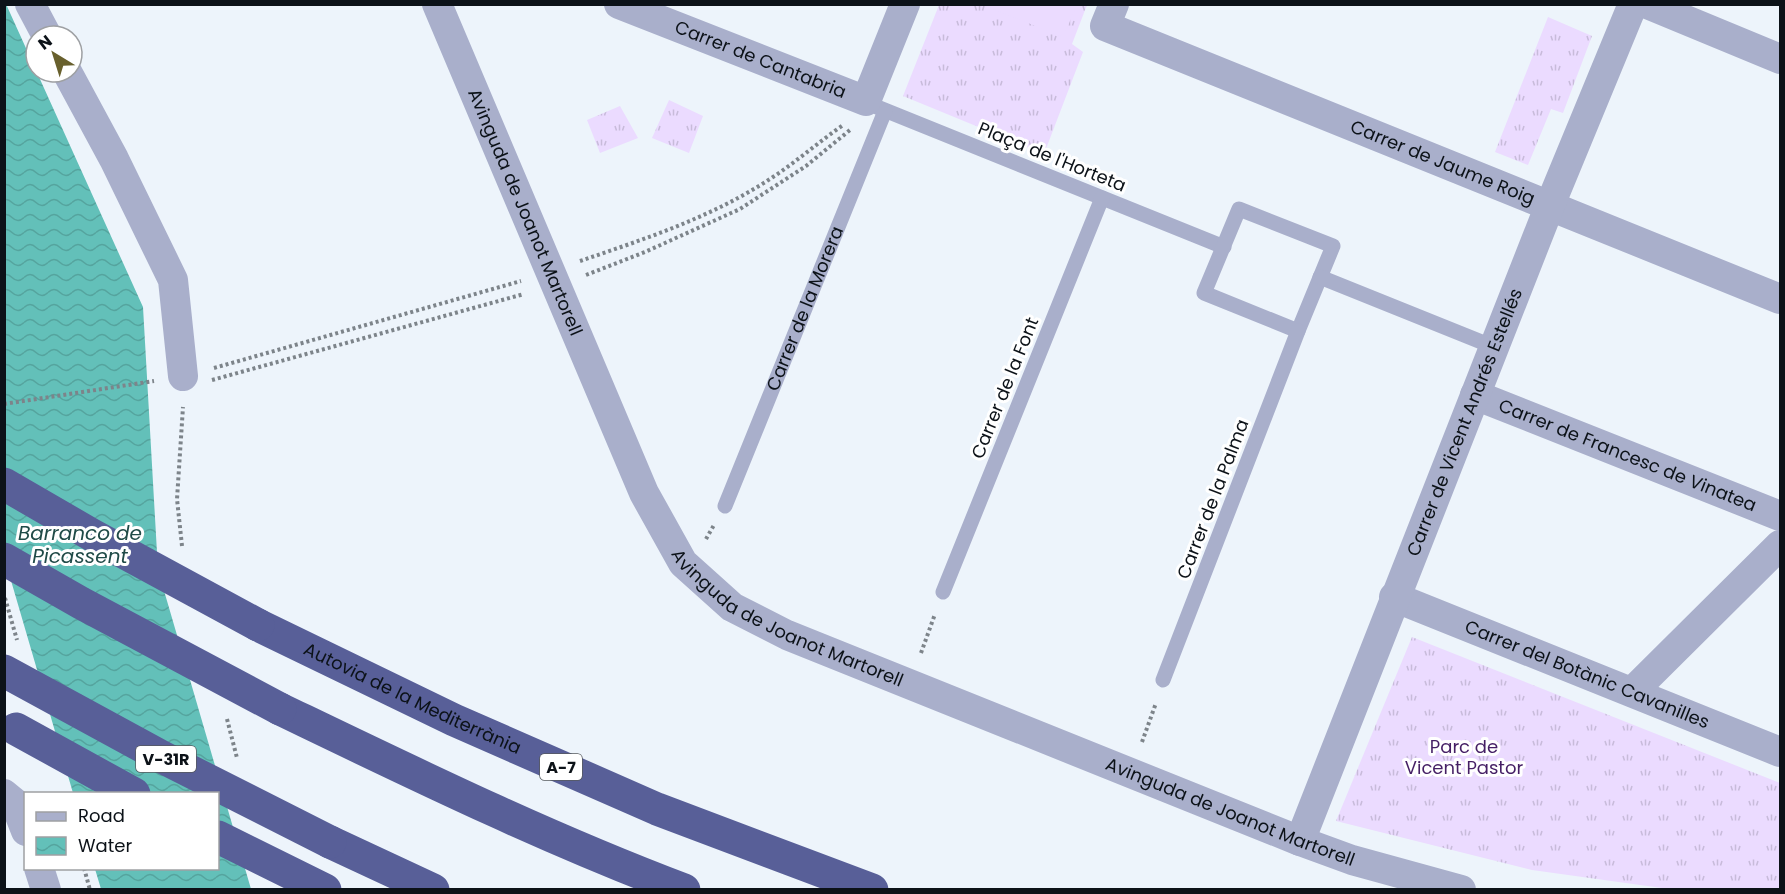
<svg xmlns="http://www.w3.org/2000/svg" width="1785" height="894" font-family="Poppins,sans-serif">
<defs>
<pattern id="grass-tufts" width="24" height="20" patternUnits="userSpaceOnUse" patternTransform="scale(1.5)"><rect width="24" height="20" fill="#ebdbff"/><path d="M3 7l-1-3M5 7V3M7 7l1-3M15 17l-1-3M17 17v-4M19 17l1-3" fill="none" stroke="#c8bbda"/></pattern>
<pattern id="water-waves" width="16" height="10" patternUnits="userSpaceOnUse" patternTransform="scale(1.5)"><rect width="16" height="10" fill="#63c0b9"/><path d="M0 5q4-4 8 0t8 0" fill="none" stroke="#55a49e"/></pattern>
</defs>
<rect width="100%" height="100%" fill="#edf4fb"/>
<g fill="url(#grass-tufts)">
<path d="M 939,5 L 1087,5 L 1072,44 L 1083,52 L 1044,154 L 903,96 Z"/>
<path d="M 1548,17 L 1592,36 L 1563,113 L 1551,109 L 1528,165 L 1495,152 Z"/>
<path d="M 669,100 L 703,116 L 689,153 L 652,138 Z"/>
<path d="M 620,106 L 638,138 L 600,153 L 587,120 Z"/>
<path d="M 1412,637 L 1780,783 L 1780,889 L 1669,889 L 1532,870 L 1336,821 Z"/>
</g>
<path fill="#ebdbff" d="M 983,5 L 1077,4 L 1077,5 L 1063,37 Z"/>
<path fill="url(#water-waves)" d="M 6,4 L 143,307 L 158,570 L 251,889 L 101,889 L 95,869 L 218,868 L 218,794 L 73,793 L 5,560 L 4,5 Z"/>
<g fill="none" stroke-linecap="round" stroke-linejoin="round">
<g stroke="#7d848a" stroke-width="4" stroke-dasharray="3 3" stroke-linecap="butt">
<path d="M 580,261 C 645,239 715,216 773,177 C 797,161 819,142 843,125"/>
<path d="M 586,275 L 645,252 L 740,209 L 806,166 L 850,130"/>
<path d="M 214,368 L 521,281"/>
<path d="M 212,380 L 524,294"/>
<path d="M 4,404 L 154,381"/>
<path d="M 706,539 L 714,525"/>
<path d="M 182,546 L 177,499 L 183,407"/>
<path d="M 5,598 L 17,640"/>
<path d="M 921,653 L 935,614"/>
<path d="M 227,719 L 237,758"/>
<path d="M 1142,742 L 1156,703"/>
<path d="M 84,868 L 90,890"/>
</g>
<g stroke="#a9afcb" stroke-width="15">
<path d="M 877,107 L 1224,247"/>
<path d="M 1239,209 L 1333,246 L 1298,331 L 1204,293 Z"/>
<path d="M 1320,277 L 1494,347"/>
<path id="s1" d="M 725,506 L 885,111"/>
<path d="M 943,592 L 1102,198"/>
<path d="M 1163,680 L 1298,331"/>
</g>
<g stroke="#a9afcb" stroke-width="30">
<path d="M 30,4 L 47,36"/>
<path id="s2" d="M 437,4 L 644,493 L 683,563 L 732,607 L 787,635 L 1300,841 L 1352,860 L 1461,890"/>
<path id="s3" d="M 619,4 L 866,101 L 905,4"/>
<path id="s4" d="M 1114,4 L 1105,26 L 1780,299"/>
<path d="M 1647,4 L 1780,59"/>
<path d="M 67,72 L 114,159 L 173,280 L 183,376"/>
<path id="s5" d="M 1475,395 L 1780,516"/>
<path id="s6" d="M 1394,597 L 1780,752"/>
<path d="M 1632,692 L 1780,545"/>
<path d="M 4,794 L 15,803 L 26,831"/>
<path id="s7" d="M 1300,841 L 1550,205 L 1633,4"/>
<path d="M 39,868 L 46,890"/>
</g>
<g stroke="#585f98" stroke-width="33">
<path id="s8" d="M 258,625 L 454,720 L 657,809 L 872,890"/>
<path d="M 280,709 C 413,773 546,838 684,890"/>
<path d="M 330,842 L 433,890"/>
</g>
<g stroke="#585f98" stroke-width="33">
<path d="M 4,484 L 92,535 L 258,625"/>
<path d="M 4,559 L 81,603 L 280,709"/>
<path d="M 4,671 L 162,757 L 330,842"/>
<path d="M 16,729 L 134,794"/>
<path d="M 218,837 L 325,890"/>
</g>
</g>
<g text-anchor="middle" stroke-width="6" stroke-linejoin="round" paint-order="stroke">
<g fill="#fff" stroke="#55595d" stroke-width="1.5">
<rect x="136" y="746" width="60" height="26" rx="4.5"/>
<rect x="540" y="754" width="42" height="26" rx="4.5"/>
</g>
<g font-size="16" font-weight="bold" fill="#0c1218">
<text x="166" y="765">V-31R</text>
<text x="561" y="773">A-7</text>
</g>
<g font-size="18" fill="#0c1218" stroke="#fff">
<text dy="6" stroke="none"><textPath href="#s3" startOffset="152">Carrer de Cantabria</textPath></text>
<text transform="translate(1052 157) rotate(22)" y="6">Plaça de l'Horteta</text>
<text dy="6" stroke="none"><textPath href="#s4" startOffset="388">Carrer de Jaume Roig</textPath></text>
<text dy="6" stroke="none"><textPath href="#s2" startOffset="226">Avinguda de Joanot Martorell</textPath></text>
<text dy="6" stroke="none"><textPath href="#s1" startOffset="213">Carrer de la Morera</textPath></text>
<text transform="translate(1005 388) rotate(-68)" y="6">Carrer de la Font</text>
<text dy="6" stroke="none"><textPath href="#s7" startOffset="450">Carrer de Vicent Andrés Estellés</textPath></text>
<text dy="6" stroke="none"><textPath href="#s5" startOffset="164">Carrer de Francesc de Vinatea</textPath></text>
<text transform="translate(1213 499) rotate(-69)" y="6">Carrer de la Palma</text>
<text dy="6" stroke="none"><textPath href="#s2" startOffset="730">Avinguda de Joanot Martorell</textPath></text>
<text dy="6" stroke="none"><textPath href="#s6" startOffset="208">Carrer del Botànic Cavanilles</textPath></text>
<text dy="6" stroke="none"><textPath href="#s8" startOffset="171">Autovia de la Mediterrània</textPath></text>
<text dy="6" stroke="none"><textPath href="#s2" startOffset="1216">Avinguda de Joanot Martorell</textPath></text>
</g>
<g font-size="18" fill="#451f65" stroke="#fff">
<text x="1464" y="753">Parc de<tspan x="1464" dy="21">Vicent Pastor</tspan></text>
</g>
<g font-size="20" font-style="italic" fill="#204b48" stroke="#fff">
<text x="80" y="540">Barranco de<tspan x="80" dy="23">Picassent</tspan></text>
</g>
</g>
<rect width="1785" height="894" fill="none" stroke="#0c1218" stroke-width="12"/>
<rect x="24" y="792" width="195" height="78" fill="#ffffff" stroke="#9ea0a3" stroke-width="1.5"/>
<rect x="36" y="812" width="30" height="9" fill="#a9afcb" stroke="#9ea0a3" stroke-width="1.5"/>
<text x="78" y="822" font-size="18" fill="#0c1218">Road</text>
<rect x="36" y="837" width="30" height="18" fill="url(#water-waves)" stroke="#9ea0a3" stroke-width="1.5"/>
<text x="78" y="852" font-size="18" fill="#0c1218">Water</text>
<g transform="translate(54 54) rotate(322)"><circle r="28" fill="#ffffff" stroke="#9ea0a3" stroke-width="1.5"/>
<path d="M0-4.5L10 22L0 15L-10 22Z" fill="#68602d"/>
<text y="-9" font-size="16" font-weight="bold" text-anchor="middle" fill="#0c1218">N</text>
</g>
</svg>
